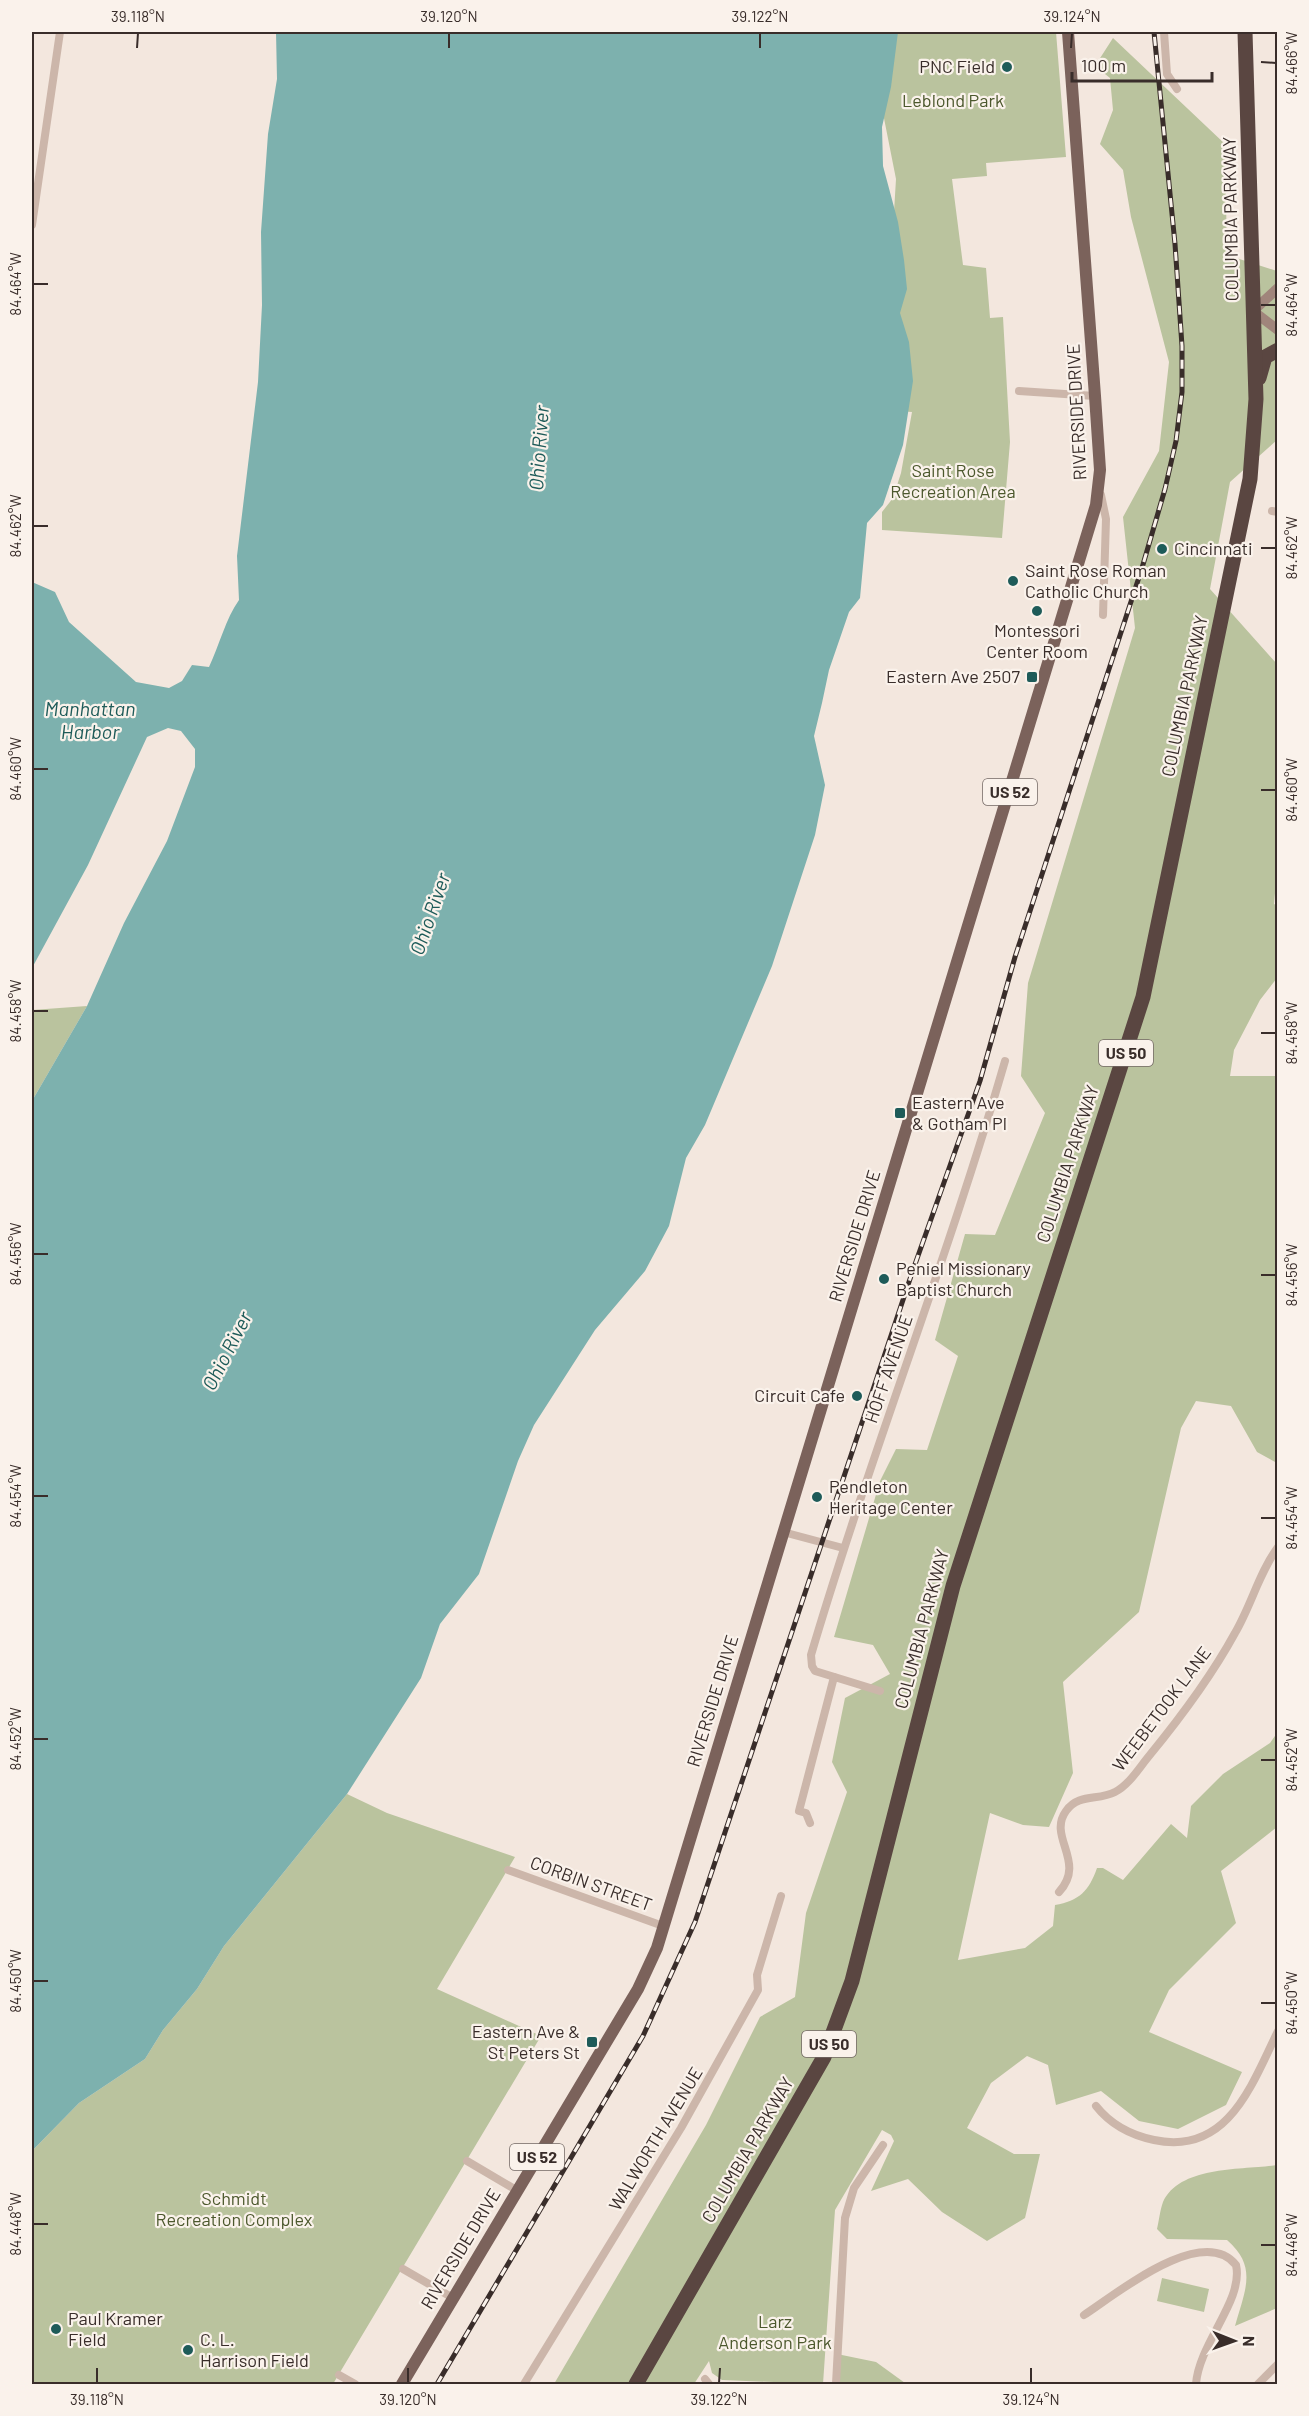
<svg xmlns="http://www.w3.org/2000/svg" width="1309" height="2416" font-family="Barlow,sans-serif">
<rect width="100%" height="100%" fill="#f3e7de"/>
<g fill="#bac39e">
<path d="M 880,32 L 1056,32 L 1066,157 L 986,163 L 987,176 L 952,179 L 963,265 L 986,268 L 990,318 L 1003,317 L 1010,442 L 1002,538 L 882,530 L 882,512 L 893,498 L 901,473 L 912,412 L 882,410 L 896,179 L 880,98 Z"/>
<path d="M 1113,38 L 1225,144 L 1227,255 L 1277,271 L 1277,440 L 1230,482 L 1210,589 L 1277,664 L 1278,861 L 1274,904 L 1278,906 L 1277,978 L 1260,1000 L 1234,1050 L 1230,1076 L 1277,1076 L 1277,1463 L 1257,1452 L 1231,1406 L 1196,1401 L 1181,1428 L 1139,1612 L 1063,1682 L 1073,1773 L 1049,1827 L 1023,1825 L 990,1813 L 958,1960 L 1025,1948 L 1053,1926 L 1055,1905 C 1079,1901 1089,1891 1097,1868 L 1103,1868 L 1123,1880 L 1171,1824 L 1187,1838 L 1191,1806 L 1223,1774 L 1270,1743 L 1277,1733 L 1277,1827 L 1221,1871 L 1236,1923 L 1169,1990 L 1149,2032 L 1242,2072 L 1226,2105 L 1178,2129 L 1139,2121 L 1101,2091 L 1056,2105 L 1048,2065 L 1027,2056 L 991,2083 L 967,2128 L 1014,2154 L 1040,2154 L 1025,2218 L 987,2241 L 942,2212 L 908,2179 L 871,2191 L 894,2141 L 891,2135 L 882,2130 L 835,2210 L 823,2384 L 722,2380 L 712,2373 L 709,2361 L 694,2384 L 554,2384 L 706,2125 L 760,2017 L 795,1997 L 806,1913 L 847,1792 L 832,1762 L 845,1698 L 890,1674 L 873,1645 L 834,1637 L 880,1481 L 896,1449 L 927,1450 L 958,1356 L 935,1340 L 965,1234 L 995,1235 L 1045,1113 L 1021,1076 L 1028,983 L 1135,628 L 1123,517 L 1159,451 L 1169,362 L 1131,217 L 1123,170 L 1100,144 L 1113,110 L 1110,78 L 1095,66 Z"/>
<path d="M 87,1006 L 32,1101 L 32,1010 Z"/>
<path d="M 347,1794 L 387,1813 L 515,1857 L 437,1989 L 541,2036 L 333,2384 L 32,2384 L 32,2151 L 79,2103 L 145,2059 L 163,2030 L 197,1989 L 224,1946 Z"/>
<path d="M 1277,2165 L 1277,2308 L 1235,2326 C 1245,2290 1258,2267 1227,2240 L 1167,2239 L 1157,2229 C 1159,2221 1160,2210 1163,2202 C 1180,2165 1244,2170 1277,2165 Z"/>
<path d="M 1162,2278 L 1209,2289 L 1204,2312 L 1157,2301 Z"/>
<path d="M 837,2354 L 876,2362 L 905,2383 L 836,2384 Z"/>
</g>
<path fill="#7db1ae" d="M 276,32 L 898,32 L 891,87 L 882,127 L 883,166 L 898,222 L 904,260 L 907,289 L 900,313 L 909,342 L 913,381 L 903,445 L 883,505 L 867,523 L 860,598 L 849,612 L 829,670 L 822,703 L 814,736 L 825,785 L 815,835 L 772,966 L 705,1125 L 686,1158 L 669,1226 L 645,1271 L 595,1330 L 534,1425 L 518,1461 L 479,1574 L 440,1624 L 421,1678 L 347,1794 L 224,1946 L 197,1989 L 163,2030 L 145,2059 L 79,2103 L 32,2151 L 32,1101 L 87,1006 L 124,923 L 167,841 L 195,767 L 195,749 L 181,731 L 168,728 L 147,737 L 88,865 L 32,968 L 32,582 L 55,592 L 69,622 L 136,682 L 169,688 L 182,681 L 192,665 L 209,667 C 219,646 226,618 239,600 L 237,556 L 258,382 L 262,305 L 261,232 L 268,134 L 277,79 Z"/>
<g fill="none" stroke-linecap="round" stroke-linejoin="round">
<g stroke="#ccb6aa" stroke-width="8">
<path d="M 1164,32 L 1167,74 L 1177,89"/>
<path d="M 32,225 L 60,32"/>
<path d="M 1019,391 L 1095,396"/>
<path d="M 1101,495 L 1106,519 L 1103,615"/>
<path d="M 1272,511 L 1278,512"/>
<path d="M 783,1532 L 843,1548"/>
<path d="M 880,1691 L 815,1671 L 812,1666 L 811,1655 C 870,1456 947,1261 1005,1061"/>
<path d="M 810,1823 L 806,1813 L 799,1811 L 834,1677"/>
<path d="M 508,1870 L 663,1926"/>
<path d="M 1059,1892 C 1087,1862 1047,1837 1066,1811 C 1079,1793 1098,1801 1115,1792 C 1129,1785 1139,1768 1149,1756 C 1181,1717 1211,1677 1235,1633 C 1251,1606 1259,1573 1278,1547"/>
<path d="M 1096,2106 C 1111,2125 1130,2135 1154,2140 C 1228,2156 1252,2084 1278,2031"/>
<path d="M 467,2161 L 518,2191"/>
<path d="M 403,2269 L 453,2298"/>
<path d="M 1084,2315 C 1115,2295 1202,2223 1236,2265 C 1244,2300 1199,2343 1196,2384"/>
<path d="M 339,2375 L 355,2384"/>
<path d="M 705,2379 L 709,2384"/>
<path d="M 524,2384 L 681,2128 L 758,1990 L 757,1975 L 781,1896"/>
<path d="M 836,2384 L 845,2218 L 854,2188 L 883,2145"/>
<path d="M 1258,2384 L 1278,2364"/>
</g>
<path stroke="#a0857b" stroke-width="10" d="M 1278,288 L 1253,311 L 1278,330"/>
<path stroke="#7b625b" stroke-width="12" d="M 402,2384 L 638,1989 L 657,1948 L 1096,505 L 1100,470 L 1095,396 L 1068,32"/>
<g stroke="#5a4641" stroke-width="15">
<path d="M 1259,378 L 1265,357 L 1278,350"/>
<path d="M 636,2384 L 824,2057 L 852,1981 L 953,1586 L 1143,997 L 1250,479 L 1256,399 L 1245,32"/>
</g>
<defs>
<path id="rail" d="M 437,2384 L 643,2036 L 695,1922 L 913,1270 L 980,1081 L 1015,957 L 1142,568 L 1165,489 L 1176,441 L 1182,392 L 1182,346 L 1175,244 L 1154,32"/>
</defs>
<use href="#rail" stroke="#392d2a" stroke-width="5"/>
<use href="#rail" stroke="#faf2eb" stroke-width="3" stroke-dasharray="9" stroke-linecap="butt"/>
</g>
<path fill="none" stroke="#392d2a" stroke-width="2" d="M 137,48 L 138,33M 449,48 L 449,33M 760,48 L 760,33M 1071,48 L 1072,33M 1261,62 L 1276,63M 33,284 L 48,284M 1261,305 L 1276,305M 33,526 L 48,526M 1261,548 L 1276,548M 33,769 L 48,769M 1261,790 L 1276,790M 33,1011 L 48,1011M 1261,1033 L 1276,1033M 33,1254 L 48,1254M 1261,1275 L 1276,1275M 33,1496 L 48,1496M 1261,1518 L 1276,1518M 33,1739 L 48,1739M 1261,1760 L 1276,1760M 33,1981 L 48,1981M 1261,2003 L 1276,2003M 33,2224 L 48,2224M 1261,2245 L 1276,2245M 97,2383 L 97,2368M 408,2383 L 408,2368M 719,2383 L 720,2368M 1031,2383 L 1031,2368"/>
<g fill="#1e5b59" stroke="#faf2eb" stroke-width="2">
<circle cx="1007" cy="67" r="6"/>
<circle cx="1162" cy="549" r="6"/>
<circle cx="1013" cy="581" r="6"/>
<circle cx="1037" cy="611" r="6"/>
<rect x="1026" y="671" width="12" height="12" rx="3"/>
<rect x="894" y="1107" width="12" height="12" rx="3"/>
<circle cx="884" cy="1279" r="6"/>
<circle cx="857" cy="1396" r="6"/>
<circle cx="817" cy="1497" r="6"/>
<rect x="586" y="2036" width="12" height="12" rx="3"/>
<circle cx="56" cy="2329" r="6"/>
<circle cx="188" cy="2350" r="6"/>
</g>
<g text-anchor="middle" stroke-width="4.5" stroke-linejoin="round" paint-order="stroke">
<g fill="#faf2eb" stroke="#736864" stroke-width="1.5">
<rect x="983" y="779" width="54" height="26" rx="4.5"/>
<rect x="1099" y="1040" width="54" height="26" rx="4.5"/>
<rect x="802" y="2031" width="54" height="26" rx="4.5"/>
<rect x="510" y="2144" width="54" height="26" rx="4.5"/>
</g>
<g font-size="16" font-weight="bold" fill="#392d2a">
<text x="1010" y="798">US 52</text>
<text x="1126" y="1059">US 50</text>
<text x="829" y="2050">US 50</text>
<text x="537" y="2163">US 52</text>
</g>
<g font-size="18" fill="#392d2a" stroke="#faf2eb" text-anchor="start">
<text x="995" y="73" text-anchor="end">PNC Field</text>
<text x="1174" y="555">Cincinnati</text>
<text x="1025" y="577">Saint Rose Roman<tspan x="1025" dy="21">Catholic Church</tspan></text>
<text x="1037" y="637" text-anchor="middle">Montessori<tspan x="1037" dy="21">Center Room</tspan></text>
<text x="1020" y="683" text-anchor="end">Eastern Ave 2507</text>
<text x="912" y="1109">Eastern Ave<tspan x="912" dy="21">&amp; Gotham Pl</tspan></text>
<text x="896" y="1275">Peniel Missionary<tspan x="896" dy="21">Baptist Church</tspan></text>
<text x="845" y="1402" text-anchor="end">Circuit Cafe</text>
<text x="829" y="1493">Pendleton<tspan x="829" dy="21">Heritage Center</tspan></text>
<text x="580" y="2038" text-anchor="end">Eastern Ave &amp;<tspan x="580" dy="21">St Peters St</tspan></text>
<text x="68" y="2325">Paul Kramer<tspan x="68" dy="21">Field</tspan></text>
<text x="200" y="2346">C. L.<tspan x="200" dy="21">Harrison Field</tspan></text>
</g>
<g font-size="18" fill="#4c582d" stroke="#faf2eb">
<text x="953" y="107">Leblond Park</text>
<text x="953" y="477">Saint Rose<tspan x="953" dy="21">Recreation Area</tspan></text>
<text x="234" y="2205">Schmidt<tspan x="234" dy="21">Recreation Complex</tspan></text>
<text x="775" y="2328">Larz<tspan x="775" dy="21">Anderson Park</tspan></text>
</g>
<g font-size="18" fill="#392d2a" stroke="#faf2eb">
<text transform="translate(1231 219) rotate(-91)" y="6">COLUMBIA PARKWAY</text>
<text transform="translate(1077 412) rotate(-93)" y="6">RIVERSIDE DRIVE</text>
<text transform="translate(1185 696) rotate(-78)" y="6">COLUMBIA PARKWAY</text>
<text transform="translate(1068 1164) rotate(-72)" y="6">COLUMBIA PARKWAY</text>
<text transform="translate(855 1236) rotate(-73)" y="6">RIVERSIDE DRIVE</text>
<text transform="translate(889 1369) rotate(-71)" y="6">HOFF AVENUE</text>
<text transform="translate(922 1629) rotate(-75)" y="6">COLUMBIA PARKWAY</text>
<text transform="translate(713 1701) rotate(-73)" y="6">RIVERSIDE DRIVE</text>
<text transform="translate(1162 1709) rotate(-53)" y="6">WEEBETOOK LANE</text>
<text transform="translate(591 1884) rotate(20)" y="6">CORBIN STREET</text>
<text transform="translate(656 2139) rotate(-59)" y="6">WALWORTH AVENUE</text>
<text transform="translate(748 2150) rotate(-60)" y="6">COLUMBIA PARKWAY</text>
<text transform="translate(461 2249) rotate(-59)" y="6">RIVERSIDE DRIVE</text>
</g>
<g font-size="20" font-style="italic" fill="#1e5b59" stroke="#faf2eb">
<text transform="translate(539 448) rotate(-86)" y="7">Ohio River</text>
<text x="90" y="716">Manhattan<tspan x="90" dy="23">Harbor</tspan></text>
<text transform="translate(430 914) rotate(-71)" y="7">Ohio River</text>
<text transform="translate(227 1351) rotate(-63)" y="7">Ohio River</text>
</g>
</g>
<rect width="1309" height="2416" fill="none" stroke="#faf2eb" stroke-width="66"/>
<g transform="translate(1234 2341) rotate(91)" stroke="#faf2eb" stroke-width="4.5" paint-order="stroke">
<path d="M0-4.5L10 22L0 15L-10 22Z" fill="#392d2a"/>
<text y="-9" font-size="16" font-weight="bold" text-anchor="middle" fill="#392d2a">N</text>
</g>
<path d="M1072 72v9h140v-9" fill="none" stroke="#392d2a" stroke-width="3"/>
<text x="1081" y="72" font-size="18" fill="#392d2a" stroke="#faf2eb" stroke-width="4.5" paint-order="stroke">100 m</text>
<rect x="33" y="33" width="1243" height="2350" fill="none" stroke="#392d2a" stroke-width="2"/>
<g font-size="15" text-anchor="middle" fill="#392d2a">
<text x="138" y="22">39.118°N</text>
<text x="449" y="22">39.120°N</text>
<text x="760" y="22">39.122°N</text>
<text x="1072" y="22">39.124°N</text>
<text transform="translate(1292 63) rotate(-90)" y="5">84.466°W</text>
<text transform="translate(16 284) rotate(-90)" y="5">84.464°W</text>
<text transform="translate(1292 305) rotate(-90)" y="5">84.464°W</text>
<text transform="translate(16 526) rotate(-90)" y="5">84.462°W</text>
<text transform="translate(1292 548) rotate(-90)" y="5">84.462°W</text>
<text transform="translate(16 769) rotate(-90)" y="5">84.460°W</text>
<text transform="translate(1292 790) rotate(-90)" y="5">84.460°W</text>
<text transform="translate(16 1011) rotate(-90)" y="5">84.458°W</text>
<text transform="translate(1292 1033) rotate(-90)" y="5">84.458°W</text>
<text transform="translate(16 1254) rotate(-90)" y="5">84.456°W</text>
<text transform="translate(1292 1275) rotate(-90)" y="5">84.456°W</text>
<text transform="translate(16 1496) rotate(-90)" y="5">84.454°W</text>
<text transform="translate(1292 1518) rotate(-90)" y="5">84.454°W</text>
<text transform="translate(16 1739) rotate(-90)" y="5">84.452°W</text>
<text transform="translate(1292 1760) rotate(-90)" y="5">84.452°W</text>
<text transform="translate(16 1981) rotate(-90)" y="5">84.450°W</text>
<text transform="translate(1292 2003) rotate(-90)" y="5">84.450°W</text>
<text transform="translate(16 2224) rotate(-90)" y="5">84.448°W</text>
<text transform="translate(1292 2245) rotate(-90)" y="5">84.448°W</text>
<text x="97" y="2405">39.118°N</text>
<text x="408" y="2405">39.120°N</text>
<text x="719" y="2405">39.122°N</text>
<text x="1031" y="2405">39.124°N</text>
</g>
</svg>
